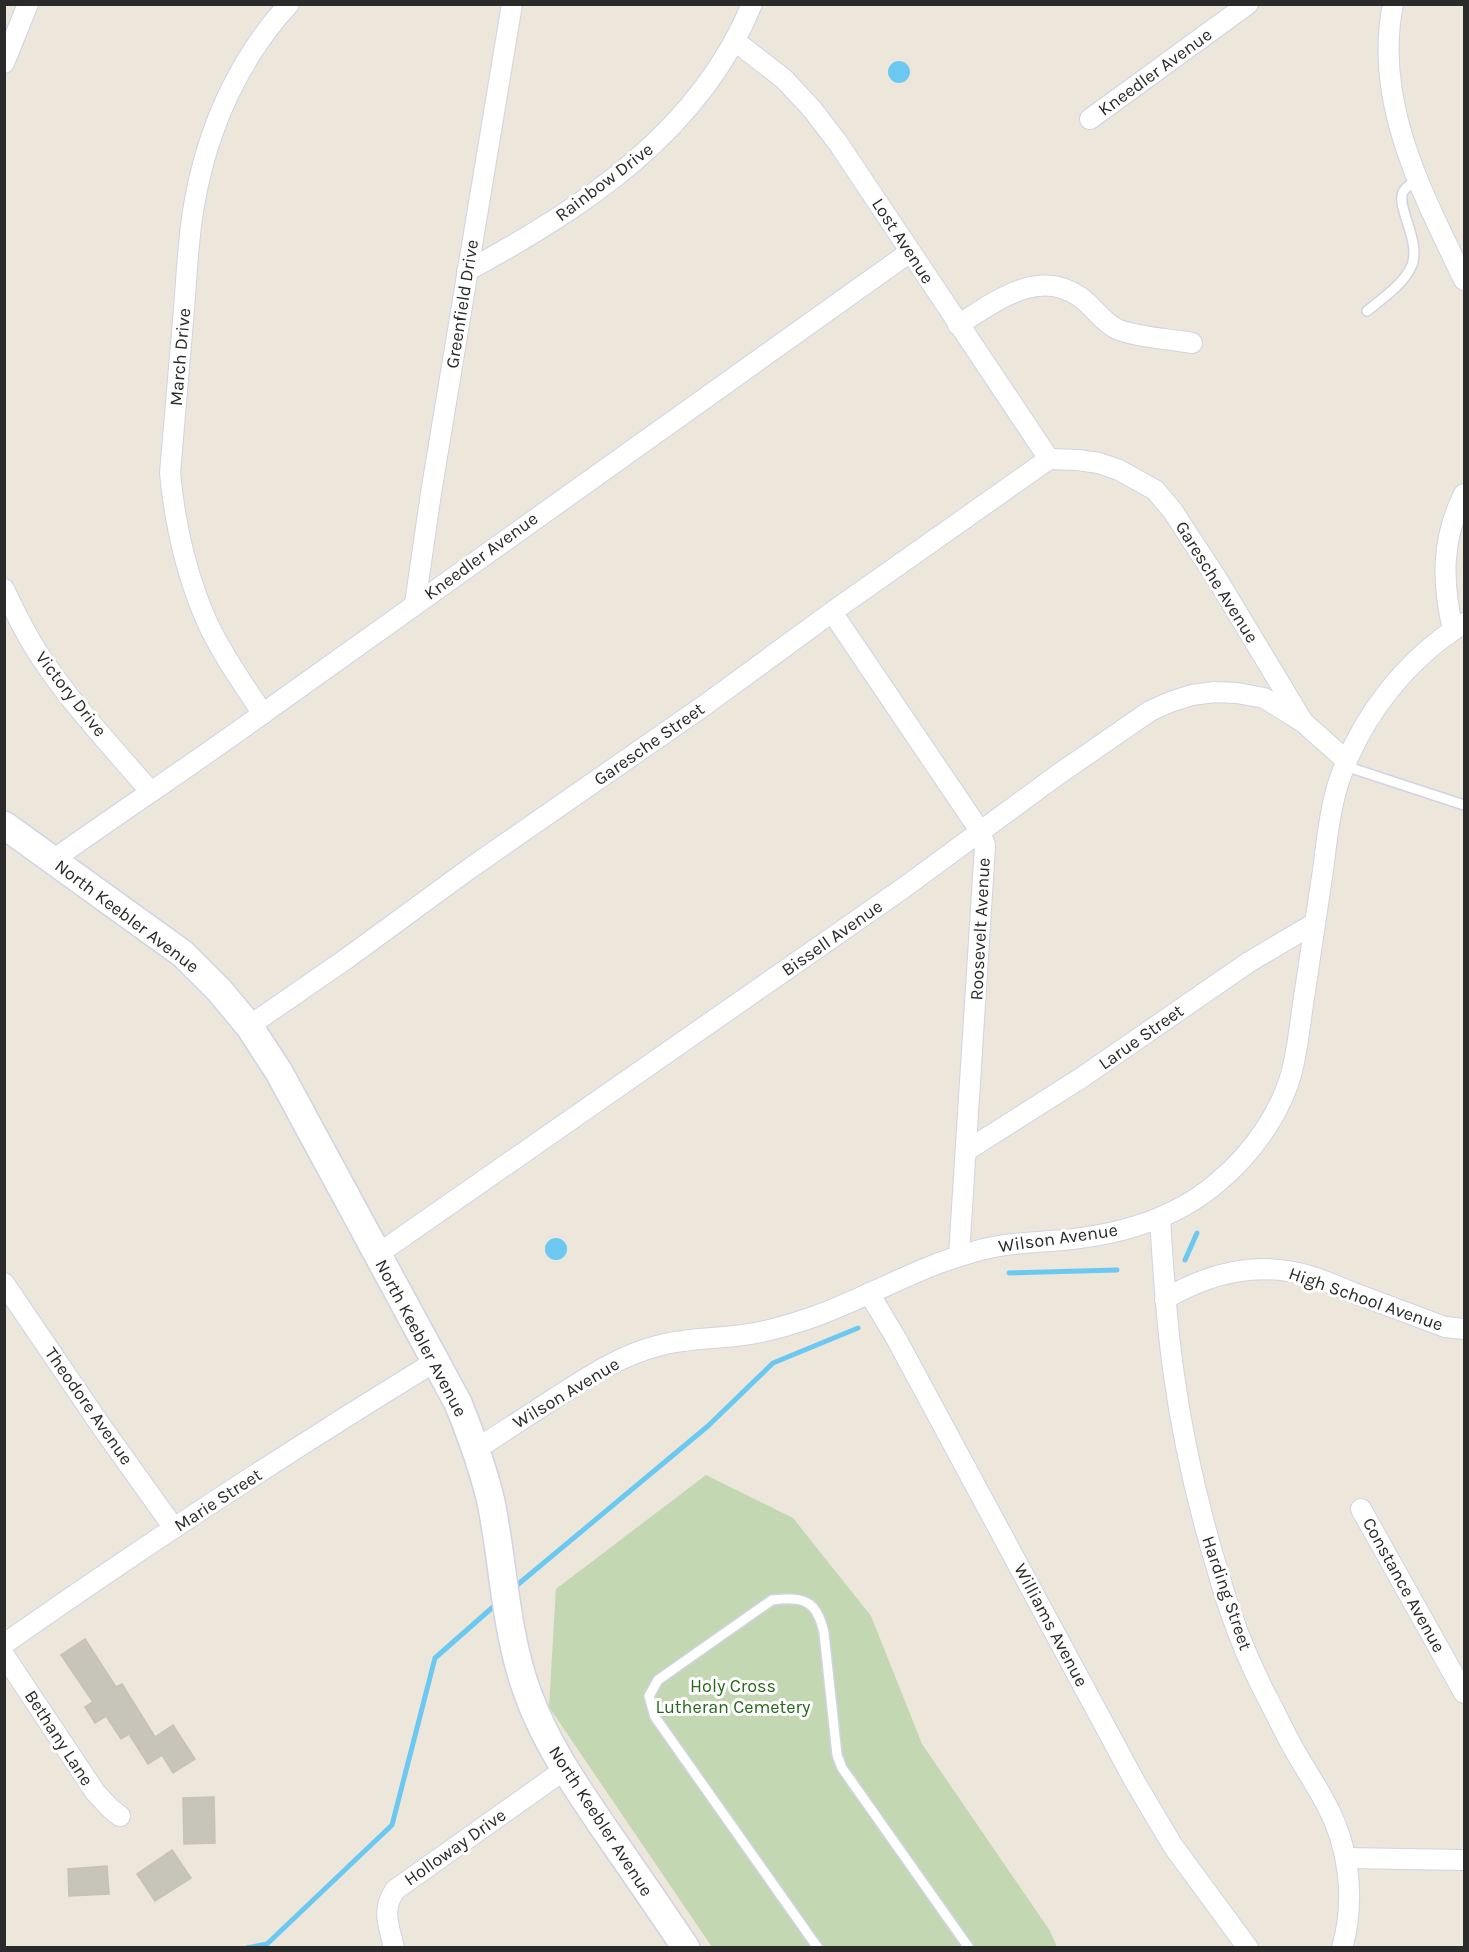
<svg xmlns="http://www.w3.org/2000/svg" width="1469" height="1952" font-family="Karla,sans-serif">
<rect width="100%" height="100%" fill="#ece6db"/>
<path fill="#c2d7b2" d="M 706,1475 L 793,1518 L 871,1616 L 922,1744 L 1050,1931 L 1057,1947 L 712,1947 L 549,1707 L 556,1589 Z"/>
<g fill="#6bc9f1">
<circle cx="899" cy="72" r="11"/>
<circle cx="556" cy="1249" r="11"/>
</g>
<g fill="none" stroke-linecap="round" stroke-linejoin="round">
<g stroke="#6bc9f1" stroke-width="5">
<path d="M 1185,1260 L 1197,1233"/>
<path d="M 1009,1273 L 1117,1270"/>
<path d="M 516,1586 L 708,1426 L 773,1363 L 858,1328"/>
<path d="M 247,1948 L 267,1944 L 392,1825 L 435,1658 L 493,1607"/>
</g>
</g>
<g fill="#c7c4ba" stroke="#c8c2b5" stroke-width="1.5">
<path d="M 85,1639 L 116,1687 L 122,1684 L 155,1737 L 173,1725 L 195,1759 L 173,1773 L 162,1755 L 148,1764 L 129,1734 L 121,1739 L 106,1716 L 95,1723 L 85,1707 L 93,1702 L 61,1655 Z"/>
<path d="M 214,1797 L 215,1843 L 184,1844 L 183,1798 Z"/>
<path d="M 172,1850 L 191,1878 L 155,1901 L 137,1874 Z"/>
<path d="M 107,1866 L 109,1894 L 69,1896 L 68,1869 Z"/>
</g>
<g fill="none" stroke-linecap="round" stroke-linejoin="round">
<defs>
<g id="lane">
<path d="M 1367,311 C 1383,298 1404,284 1412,265 C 1421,241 1396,207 1403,192 C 1406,187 1412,183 1416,180"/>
<path d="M 1345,766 L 1464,805"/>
<path d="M 818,1948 L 655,1717 L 649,1696 L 658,1680 L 772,1600 C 803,1596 817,1600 824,1633 L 837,1755 L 842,1768 L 969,1948"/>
</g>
<g id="street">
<path d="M 1393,4 C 1373,103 1423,194 1464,280"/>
<path d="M 735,41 L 784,79 L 812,109 L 838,143 L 1049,459"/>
<path d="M 4,63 L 28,4"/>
<path d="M 1090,119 L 1248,4"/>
<path d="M 467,271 C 584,207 699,133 752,4"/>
<path d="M 958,325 C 995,302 1038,267 1080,297 C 1093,306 1101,320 1115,328 C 1132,337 1172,339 1192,343"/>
<path d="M 1049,459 L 1078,460 L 1099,463 L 1119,470 L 1155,490 L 1172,510 L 1217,579 L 1303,722 L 1347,761"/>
<path d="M 4,589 C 16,614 28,639 44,662 C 75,708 114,749 150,791"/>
<path d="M 415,604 L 431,493 L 512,4"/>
<path d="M 832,612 L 980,831 L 985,846 L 959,1255"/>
<path d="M 1453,630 C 1442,582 1441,540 1464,494"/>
<path d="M 263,714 C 244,685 223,656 208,624 C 186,575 175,525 170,473 C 175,418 179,363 184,309 C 187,273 188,235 195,200 C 208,128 239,58 289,4"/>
<path d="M 53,860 C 123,810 195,763 265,712 C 480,559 694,405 910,252"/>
<path d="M 249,1026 L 346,959 L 469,869 L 705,705 L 832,612 L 1049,459"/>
<path d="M 966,1151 L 1081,1078 L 1249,962 L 1315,923"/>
<path d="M 1160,1218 C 1163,1268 1166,1318 1173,1368 C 1182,1437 1198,1506 1218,1572 C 1230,1615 1247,1659 1268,1699 C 1277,1716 1285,1734 1295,1751 C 1305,1769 1316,1785 1325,1802 C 1349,1845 1356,1900 1342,1948"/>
<path d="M 378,1254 L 902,889 L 1056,776 L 1150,711 L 1170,702 L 1192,695 L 1214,692 L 1237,693 L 1264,698 L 1303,722"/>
<path d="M 4,1283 L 101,1426 L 174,1528"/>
<path d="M 869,1293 L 897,1340 L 1135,1782 L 1173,1846 L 1248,1948"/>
<path d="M 1165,1299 C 1209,1273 1256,1261 1306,1275 C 1322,1279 1338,1287 1354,1293 C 1384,1304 1415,1316 1445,1327 L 1464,1329"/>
<path d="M 476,1449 C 503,1432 529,1415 555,1398 C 588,1377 619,1356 657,1346 C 685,1338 714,1339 743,1335 C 766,1332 790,1325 813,1317 C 867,1298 917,1267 973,1252 C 999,1244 1024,1243 1051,1241 C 1110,1237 1172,1222 1218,1182 C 1253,1153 1285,1108 1294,1062 C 1299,1039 1301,1015 1305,991 C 1311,950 1317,910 1323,870 C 1327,839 1330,807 1340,778 C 1363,714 1407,659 1464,623"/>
<path d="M 1361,1509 L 1464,1693"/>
<path d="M 4,1644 C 145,1545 289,1451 436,1361"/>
<path d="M 4,1655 L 95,1792 L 111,1809 L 120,1816"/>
<path d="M 1346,1858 L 1464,1860"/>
<path d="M 394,1948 C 389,1925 381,1911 395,1890 L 564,1770"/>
</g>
<path id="secondary" d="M 4,825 L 183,954 L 219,990 L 249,1026 L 279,1072 L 458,1403 C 471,1435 483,1468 491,1502 C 504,1566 505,1632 528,1694 C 546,1744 576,1787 606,1831 C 633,1870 660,1909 686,1948"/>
</defs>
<use href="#lane" stroke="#d0d3e3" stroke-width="12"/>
<use href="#street" stroke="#d0d3e3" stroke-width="22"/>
<use href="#secondary" stroke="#d0d3e3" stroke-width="30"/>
<use href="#lane" stroke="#fff" stroke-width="9"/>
<use href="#street" stroke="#fff" stroke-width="20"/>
<use href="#secondary" stroke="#fff" stroke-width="27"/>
</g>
<g text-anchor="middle" stroke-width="6" stroke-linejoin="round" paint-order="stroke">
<g font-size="18" fill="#2a2a2a" stroke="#fff">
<text transform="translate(1155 72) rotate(-36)" y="6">Kneedler Avenue</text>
<text transform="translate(604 182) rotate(-37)" y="6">Rainbow Drive</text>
<text transform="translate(903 241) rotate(57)" y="6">Lost Avenue</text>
<text transform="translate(462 304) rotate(-81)" y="6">Greenfield Drive</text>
<text transform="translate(180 357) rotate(-85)" y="6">March Drive</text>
<text transform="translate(481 556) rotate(-36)" y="6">Kneedler Avenue</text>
<text transform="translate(1217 582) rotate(58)" y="6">Garesche Avenue</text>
<text transform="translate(71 694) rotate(52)" y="6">Victory Drive</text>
<text transform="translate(649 744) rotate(-35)" y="6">Garesche Street</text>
<text transform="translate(127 916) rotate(37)" y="6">North Keebler Avenue</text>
<text transform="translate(980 929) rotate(-87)" y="6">Roosevelt Avenue</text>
<text transform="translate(832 938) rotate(-35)" y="6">Bissell Avenue</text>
<text transform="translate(1141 1037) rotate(-35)" y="6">Larue Street</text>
<text transform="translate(1058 1238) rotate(-8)" y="6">Wilson Avenue</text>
<text transform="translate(1366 1299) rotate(19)" y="6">High School Avenue</text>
<text transform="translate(421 1338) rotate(62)" y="6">North Keebler Avenue</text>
<text transform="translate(566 1393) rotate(-31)" y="6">Wilson Avenue</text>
<text transform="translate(89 1406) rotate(55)" y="6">Theodore Avenue</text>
<text transform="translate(218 1500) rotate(-33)" y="6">Marie Street</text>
<text transform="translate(1404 1585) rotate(61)" y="6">Constance Avenue</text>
<text transform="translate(1227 1593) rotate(71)" y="6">Harding Street</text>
<text transform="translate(1051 1625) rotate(62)" y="6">Williams Avenue</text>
<text transform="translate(59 1738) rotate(57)" y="6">Bethany Lane</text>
<text transform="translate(601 1821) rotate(57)" y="6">North Keebler Avenue</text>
<text transform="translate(455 1847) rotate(-35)" y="6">Holloway Drive</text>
</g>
<g font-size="18" fill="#266818" stroke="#fff">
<text x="733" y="1692">Holy Cross<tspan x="733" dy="21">Lutheran Cemetery</tspan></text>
</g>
</g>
<rect width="1469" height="1952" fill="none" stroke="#2a2a2a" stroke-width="12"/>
</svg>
